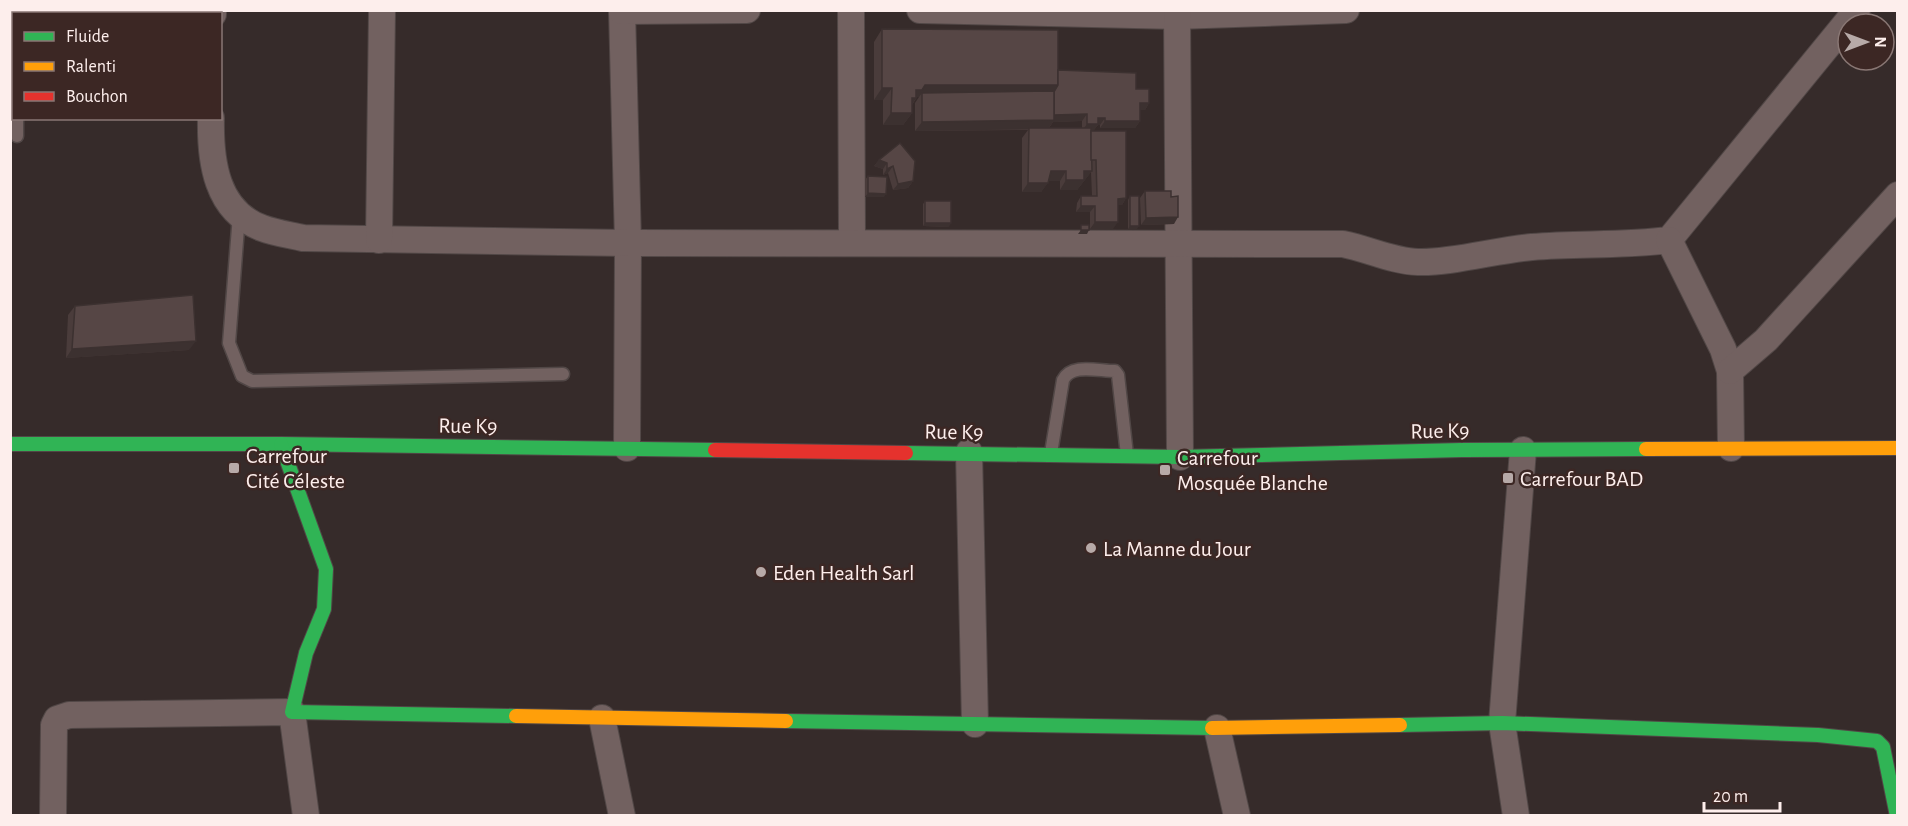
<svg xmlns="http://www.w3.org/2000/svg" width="1908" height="826" font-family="'Alegreya Sans',sans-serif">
<rect width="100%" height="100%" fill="#362b2a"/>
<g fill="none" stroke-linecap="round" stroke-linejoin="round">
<defs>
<g id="lane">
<path d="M 19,14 L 20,10"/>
<path d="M 17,118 L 17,136"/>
<path d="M 239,215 L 229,343 L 242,376 L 252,381 L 563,374"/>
<path d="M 1051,453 L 1063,380 C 1071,363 1098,371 1115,371 L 1118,375 L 1127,455"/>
</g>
<g id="street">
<path d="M 622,10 L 628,243 L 627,448"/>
<path d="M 851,10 L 852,242"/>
<path d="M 920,10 L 1177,16 L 1346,10"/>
<path d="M 1177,10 L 1180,457"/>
<path d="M 622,11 L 747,10"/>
<path d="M 213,14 L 213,10"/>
<path d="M 211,118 C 210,161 216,211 262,228 C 275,233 290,235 303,238 L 628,243 L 1343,244 C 1368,249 1392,261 1418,262 C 1453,263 1496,250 1532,247 C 1578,243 1623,246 1669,240 L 1857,10"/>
<path d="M 379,240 L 382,10"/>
<path d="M 1669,240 L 1723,349 L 1730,371 L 1731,448"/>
<path d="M 1730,371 L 1766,340 L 1898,195"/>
<path d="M 969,452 L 975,724"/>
<path d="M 602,718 L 622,816"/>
<path d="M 1217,728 L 1237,816"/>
<path d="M 53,816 L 54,725 L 57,719 L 69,715 L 292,712 L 306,816"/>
<path d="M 1516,816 L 1502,723 L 1523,450"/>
</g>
<g id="fast">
<path d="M 10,444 L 281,444 L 715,450"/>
<path d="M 281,444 L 326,569 L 324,609 L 306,653 L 292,712 L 516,716"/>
<path d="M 906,453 L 1180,457 L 1462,450 L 1646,449"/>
<path d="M 786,721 L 1212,728"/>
<path d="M 1400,725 L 1502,723 L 1818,735 L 1877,741 L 1883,747 L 1897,816"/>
</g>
<g id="slow">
<path d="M 1646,449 L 1898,448"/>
<path d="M 516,716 L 786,721"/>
<path d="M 1212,728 L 1400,725"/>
</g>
<path id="jam" d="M 715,450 L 906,453"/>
</defs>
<use href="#lane" stroke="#514746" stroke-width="15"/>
<use href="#street" stroke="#514746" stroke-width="28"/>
<use href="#fast" stroke="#514746" stroke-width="16"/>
<use href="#slow" stroke="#514746" stroke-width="16"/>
<use href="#jam" stroke="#514746" stroke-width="16"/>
<use href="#lane" stroke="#726160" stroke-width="12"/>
<use href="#street" stroke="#726160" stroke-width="26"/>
<use href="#fast" stroke="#30b455" stroke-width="14"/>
<use href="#slow" stroke="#ff9f0a" stroke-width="14"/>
<use href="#jam" stroke="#e5322d" stroke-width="14"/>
</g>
<g fill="#4a3c3b" fill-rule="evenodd">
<path d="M 882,29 L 1136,89 L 1149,103 L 1145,110 L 1140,110 L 1140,121 L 1135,128 L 1100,128 L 1100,125 L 1098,125 L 1093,131 L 1126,198 L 1122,205 L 1118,205 L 1113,229 L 1090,229 L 1090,212 L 1076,212 L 1077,203 L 1081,196 L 1092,196 L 1091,172 L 1077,190 L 1060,190 L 1060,181 L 1049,181 L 1041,192 L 1022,192 L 1022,138 L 1028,130 L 915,131 L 915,103 L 919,97 L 917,97 L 912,105 L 912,113 L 903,125 L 883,125 L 883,100 L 874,100 L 874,42 ZM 1082,121 L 1082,128 L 1049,128 L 1053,122 Z"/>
<path d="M 900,143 L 913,181 L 908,188 L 893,190 L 888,173 L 883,175 L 883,169 L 874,166 L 879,160 Z"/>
<path d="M 868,176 L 884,197 L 865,197 L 865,180 Z"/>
<path d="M 1145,191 L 1174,224 L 1141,225 L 1140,198 Z"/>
<path d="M 1130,196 L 1137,229 L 1128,229 L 1128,200 Z"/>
<path d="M 925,201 L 949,227 L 923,226 L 923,204 Z"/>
<path d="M 75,306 L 189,350 L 66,358 L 68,315 Z"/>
</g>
<g fill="#3c3130">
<path d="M 925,85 L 1058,85 L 1050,97 L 922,93 L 919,97 L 917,97 L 907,111 L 908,102 L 916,90 Z"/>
<path d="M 882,88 L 892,88 L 883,100 L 874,100 Z"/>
<path d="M 1140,103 L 1149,103 L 1145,110 L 1135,110 Z"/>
<path d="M 891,113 L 912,113 L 903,125 L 883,125 Z"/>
<path d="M 1087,114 L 1082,121 L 1053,122 L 1048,129 L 915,131 L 922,122 L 1052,115 Z"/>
<path d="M 1098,118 L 1105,118 L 1100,125 L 1098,125 L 1093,131 L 1082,131 L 1087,124 Z"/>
<path d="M 1105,121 L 1140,121 L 1135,128 L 1100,128 Z"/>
<path d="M 879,160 L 887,163 L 883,169 L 874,166 Z"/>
<path d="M 893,166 L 888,173 L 883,175 L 887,169 Z"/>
<path d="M 1051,171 L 1066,171 L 1060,181 L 1045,181 Z"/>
<path d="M 1084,171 L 1092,171 L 1077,190 L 1060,190 L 1066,180 Z"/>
<path d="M 913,181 L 908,188 L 893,190 L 898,184 Z"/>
<path d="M 1028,183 L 1048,183 L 1041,192 L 1022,192 Z"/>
<path d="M 868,193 L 886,194 L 884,197 L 865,197 Z"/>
<path d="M 1126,198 L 1122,205 L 1113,205 L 1118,199 Z"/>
<path d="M 1081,206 L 1095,206 L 1090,212 L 1076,212 Z"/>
<path d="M 1178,217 L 1174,224 L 1141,225 L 1146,218 Z"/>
<path d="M 1095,222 L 1118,222 L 1113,229 L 1090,229 Z"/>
<path d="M 925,223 L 951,223 L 949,227 L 923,226 Z"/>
<path d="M 1130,226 L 1139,226 L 1137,229 L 1128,229 Z"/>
<path d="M 1081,230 L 1089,230 L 1087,234 L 1078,234 Z"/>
<path d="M 196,341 L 189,350 L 66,358 L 72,349 Z"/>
</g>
<g fill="#564645" stroke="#3c3130" stroke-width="1.5">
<path d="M 882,29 L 1058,30 L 1058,85 L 925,85 L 922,90 L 916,90 L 916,98 L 912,98 L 912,113 L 891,113 L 892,88 L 882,88 Z"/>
<path d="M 1058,70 L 1136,73 L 1136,89 L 1149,89 L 1149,103 L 1140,103 L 1140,121 L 1105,121 L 1105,118 L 1098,118 L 1098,124 L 1087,124 L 1087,114 L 1054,115 L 1054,92 L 1058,85 Z"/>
<path d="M 1054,91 L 1054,120 L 922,122 L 922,93 Z"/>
<path d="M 1029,128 L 1091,128 L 1092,171 L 1084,171 L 1084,180 L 1066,180 L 1066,171 L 1051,171 L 1048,183 L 1028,183 Z"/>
<path d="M 1091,131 L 1126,131 L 1126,198 L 1118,199 L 1118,222 L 1095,222 L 1095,206 L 1081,206 L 1081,196 L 1097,196 L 1096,160 L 1091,160 Z"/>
<path d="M 900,143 L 915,161 L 913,181 L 898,184 L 893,166 L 887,169 L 887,163 L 879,160 Z"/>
<path d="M 868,176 L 887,177 L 886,194 L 868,193 Z"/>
<path d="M 1145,191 L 1171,191 L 1171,197 L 1178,196 L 1178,217 L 1146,218 Z"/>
<rect x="1130" y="196" width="9" height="30"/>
<rect x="925" y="201" width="26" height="22"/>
<rect x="1081" y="225" width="8" height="5"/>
<path d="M 193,295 L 196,341 L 72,349 L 75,306 Z"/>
</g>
<g fill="#b7aaa8" stroke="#3c2724" stroke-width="2">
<rect x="228" y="462" width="12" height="12" rx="3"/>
<rect x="1159" y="464" width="12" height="12" rx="3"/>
<rect x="1502" y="472" width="12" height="12" rx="3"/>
<circle cx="1091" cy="548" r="6"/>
<circle cx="761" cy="572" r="6"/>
</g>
<g text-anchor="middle" stroke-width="5" stroke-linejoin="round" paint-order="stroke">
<g font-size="22" fill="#fdeeec" stroke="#3c2724">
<text transform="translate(468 425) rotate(1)" y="8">Rue K9</text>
<text transform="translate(1440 430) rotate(-1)" y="8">Rue K9</text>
<text transform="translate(954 431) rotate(1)" y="8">Rue K9</text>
</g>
<g font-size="22" fill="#fdeeec" stroke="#3c2724" text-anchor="start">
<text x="246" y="463">Carrefour<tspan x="246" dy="25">Cité Céleste</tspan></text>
<text x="1177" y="465">Carrefour<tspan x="1177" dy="25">Mosquée Blanche</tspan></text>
<text x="1520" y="486">Carrefour BAD</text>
<text x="1103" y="556">La Manne du Jour</text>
<text x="773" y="580">Eden Health Sarl</text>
</g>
</g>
<rect width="1908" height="826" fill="none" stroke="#fdeeec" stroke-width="24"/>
<rect x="12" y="12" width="210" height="108" fill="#3c2724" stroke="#897774" stroke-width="1.5"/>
<rect x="24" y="32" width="30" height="9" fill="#30b455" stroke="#897774" stroke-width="1.5"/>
<text x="66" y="42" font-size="18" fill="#fdeeec">Fluide</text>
<rect x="24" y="62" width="30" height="9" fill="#ff9f0a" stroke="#897774" stroke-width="1.5"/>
<text x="66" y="72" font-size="18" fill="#fdeeec">Ralenti</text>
<rect x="24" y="92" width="30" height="9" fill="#e5322d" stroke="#897774" stroke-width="1.5"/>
<text x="66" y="102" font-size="18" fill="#fdeeec">Bouchon</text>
<g transform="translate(1866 42) rotate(90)"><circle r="28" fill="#3c2724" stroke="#897774" stroke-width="1.5"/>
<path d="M0-4.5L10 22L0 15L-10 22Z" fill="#b7aaa8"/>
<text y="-9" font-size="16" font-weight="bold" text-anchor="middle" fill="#fdeeec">N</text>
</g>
<path d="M1704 802v9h76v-9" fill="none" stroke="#fdeeec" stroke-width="3"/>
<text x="1713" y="802" font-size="18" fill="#fdeeec" stroke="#3c2724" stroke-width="4.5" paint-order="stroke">20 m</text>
</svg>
